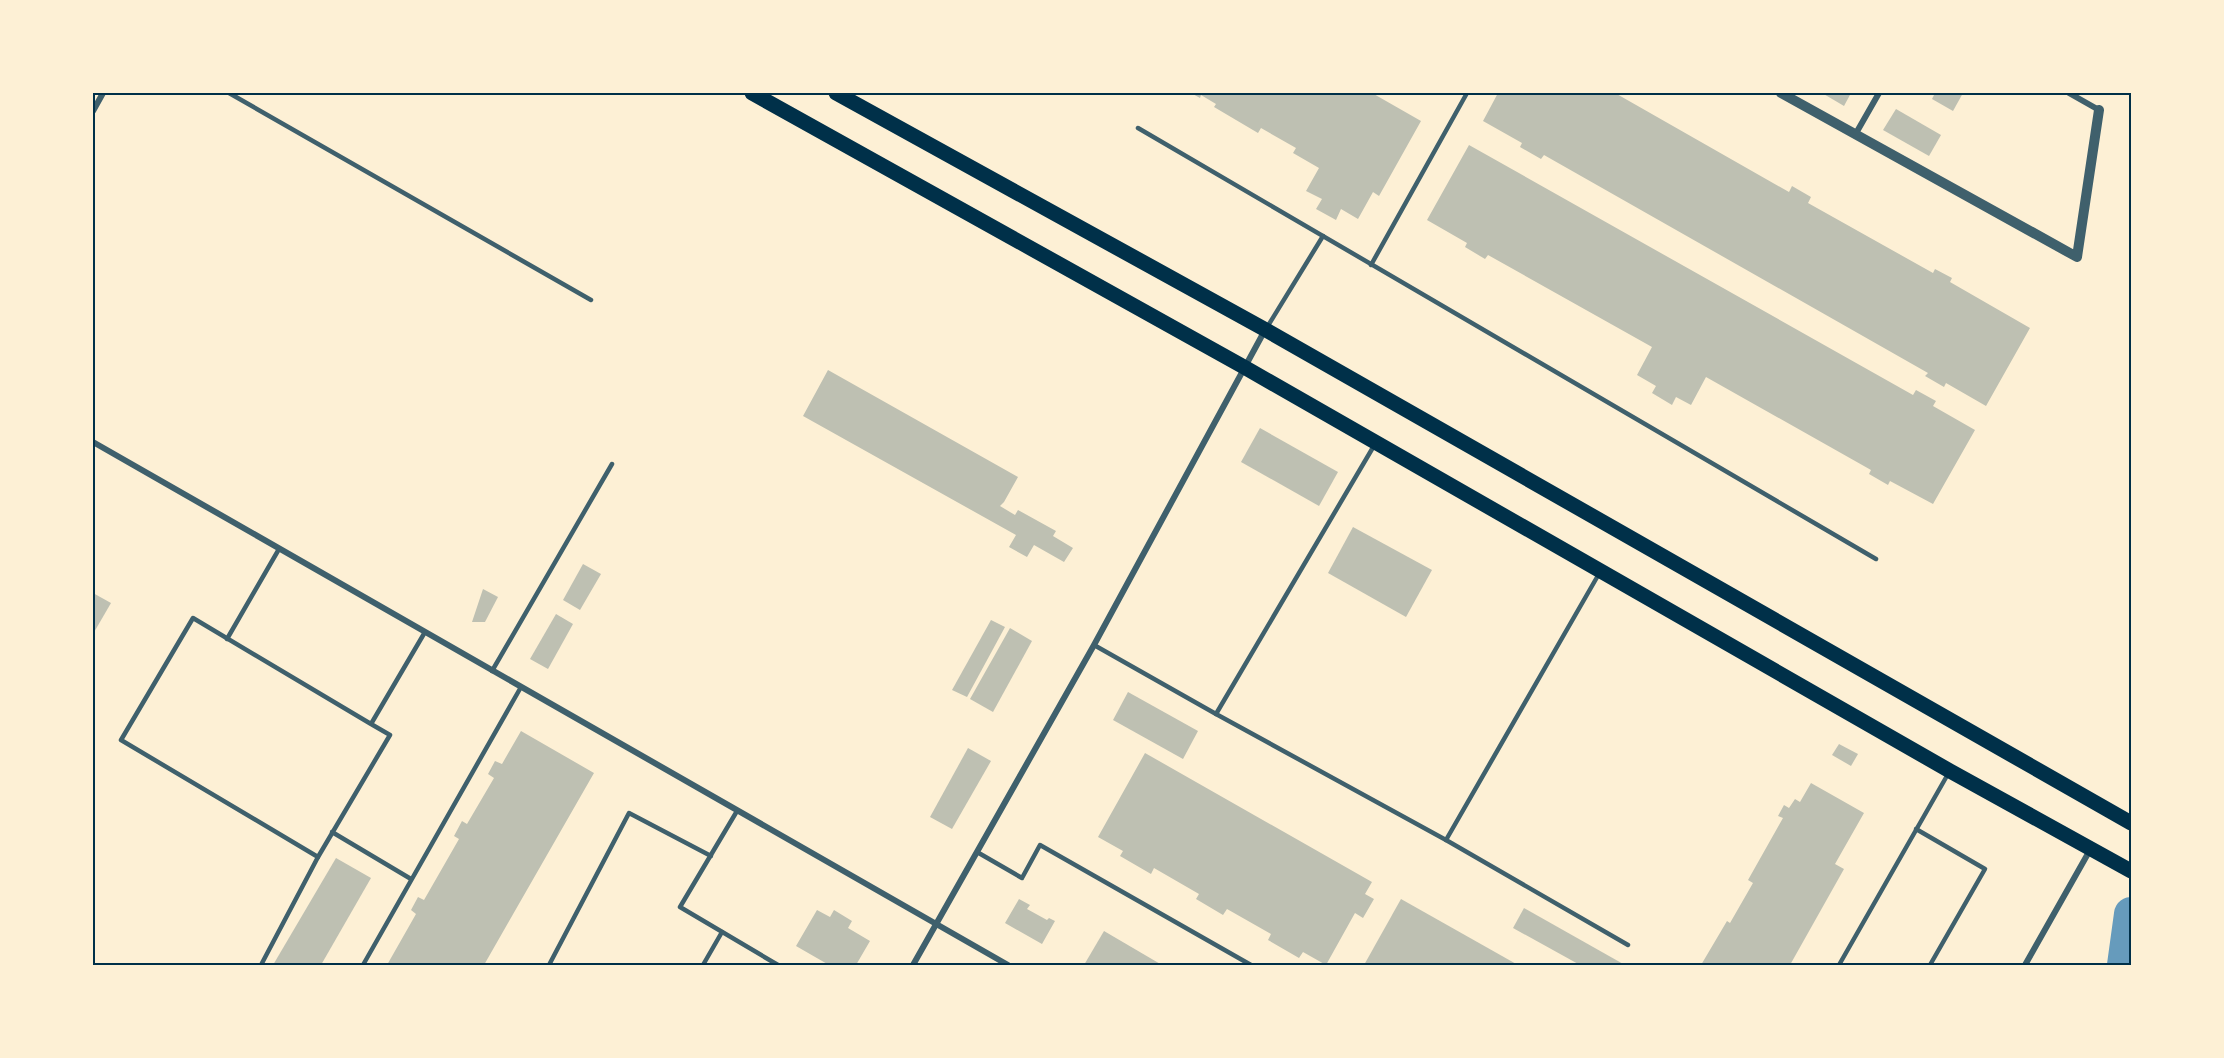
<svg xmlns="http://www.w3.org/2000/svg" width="2224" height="1058" font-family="'Playfair Display',serif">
<rect width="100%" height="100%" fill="#fdf0d5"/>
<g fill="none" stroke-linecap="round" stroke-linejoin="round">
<path stroke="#669bbc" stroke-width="34" d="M 2124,965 L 2131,914"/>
</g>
<g fill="#bec0b2">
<path d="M 1191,93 L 1372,93 L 1421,121 L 1379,196 L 1373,192 L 1358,219 L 1341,209 L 1336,220 L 1316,209 L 1322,199 L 1306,191 L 1319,168 L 1293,153 L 1296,148 L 1261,128 L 1258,133 L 1214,107 L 1216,104 L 1201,95 L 1200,98 Z"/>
<path d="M 1498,93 L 1615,93 L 1789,192 L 1792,186 L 1811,197 L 1808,203 L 1933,273 L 1935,269 L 1952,278 L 1950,282 L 2030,328 L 1986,406 L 1946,383 L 1944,387 L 1925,376 L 1928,373 L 1544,155 L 1541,159 L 1520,147 L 1522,143 L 1483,121 Z"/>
<path d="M 1822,93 L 1851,93 L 1844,106 Z"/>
<path d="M 1935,93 L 1963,93 L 1953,111 L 1932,99 Z"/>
<path d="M 1896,109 L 1941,135 L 1929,156 L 1883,130 Z"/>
<path d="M 1469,145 L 1913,395 L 1916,390 L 1936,401 L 1933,406 L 1975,430 L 1933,504 L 1890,481 L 1888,485 L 1869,474 L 1871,470 L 1706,377 L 1691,405 L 1676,397 L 1672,405 L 1652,393 L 1656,386 L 1637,375 L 1652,347 L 1488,255 L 1485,259 L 1465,247 L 1467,243 L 1427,220 Z"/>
<path d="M 828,370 L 1018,477 L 1004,502 L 1000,506 L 1015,515 L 1018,510 L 1056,531 L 1053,536 L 1073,548 L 1064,562 L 1034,545 L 1027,557 L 1009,547 L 1016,535 L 803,416 Z"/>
<path d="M 1260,428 L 1338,472 L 1319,506 L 1241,462 Z"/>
<path d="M 1353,527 L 1432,570 L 1406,617 L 1328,573 Z"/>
<path d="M 583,564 L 601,574 L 580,610 L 563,600 Z"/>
<path d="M 483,589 L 498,597 L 485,622 L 472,622 Z"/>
<path d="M 93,593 L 111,603 L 93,634 Z"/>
<path d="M 556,614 L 573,624 L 548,669 L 530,659 Z"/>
<path d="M 991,620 L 1005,627 L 967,697 L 952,690 Z"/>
<path d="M 1010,628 L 1032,641 L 993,712 L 970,699 Z"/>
<path d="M 1128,692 L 1198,731 L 1183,759 L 1113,720 Z"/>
<path d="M 521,731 L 594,773 L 484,965 L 387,965 L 416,914 L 411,910 L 418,897 L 424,900 L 459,839 L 454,836 L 462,821 L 467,824 L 494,778 L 488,774 L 495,761 L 502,764 Z"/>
<path d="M 1839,744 L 1858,754 L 1851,766 L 1832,755 Z"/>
<path d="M 968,748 L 991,761 L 952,829 L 930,817 Z"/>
<path d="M 1145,753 L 1372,882 L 1365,894 L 1374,899 L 1363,918 L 1355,913 L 1326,965 L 1303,952 L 1299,958 L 1268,940 L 1271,934 L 1227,909 L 1223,915 L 1196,899 L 1199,894 L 1154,868 L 1151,874 L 1120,856 L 1123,851 L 1098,837 Z"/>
<path d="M 1811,783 L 1864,813 L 1835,864 L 1844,869 L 1790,965 L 1701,965 L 1727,921 L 1730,923 L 1753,883 L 1748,880 L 1783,818 L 1778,816 L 1784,805 L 1789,808 L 1795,799 L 1800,802 Z"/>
<path d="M 336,858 L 371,878 L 321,965 L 273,965 Z"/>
<path d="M 1019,899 L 1030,905 L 1027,909 L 1047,920 L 1049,918 L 1055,921 L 1042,944 L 1005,923 Z"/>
<path d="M 1401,899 L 1518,965 L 1364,965 Z"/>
<path d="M 1524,908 L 1625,965 L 1580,965 L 1513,928 Z"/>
<path d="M 817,910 L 830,917 L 834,910 L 852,921 L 848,928 L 870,941 L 856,965 L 829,965 L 796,946 Z"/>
<path d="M 1104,931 L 1162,965 L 1084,965 Z"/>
</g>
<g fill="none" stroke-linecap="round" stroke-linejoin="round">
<g stroke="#3f606c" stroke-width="4.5">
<path d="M 229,93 L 591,300"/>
<path d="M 1138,128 L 1876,559"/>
<path d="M 1371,265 L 1467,93"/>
<path d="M 1266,329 L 1323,236"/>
<path d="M 227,639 L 279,549"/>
<path d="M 1094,645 L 1216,714 L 1375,444"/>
<path d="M 492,671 L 612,464"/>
<path d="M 1216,714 L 1446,840 L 1600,572"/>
<path d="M 371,724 L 193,618 L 121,740 L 318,857 L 390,735 L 371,724 L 425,632"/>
<path d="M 737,811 L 680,907 L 778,965"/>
<path d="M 1916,829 L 1985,869 L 1930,965"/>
<path d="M 332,832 L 411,879"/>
<path d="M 1446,840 L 1628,945"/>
<path d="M 977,852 L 1022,878 L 1040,845 L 1251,965"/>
<path d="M 261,965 L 318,857"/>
<path d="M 363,965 L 521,687"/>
<path d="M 549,965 L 629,813 L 711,856"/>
<path d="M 703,965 L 722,932"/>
<path d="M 1839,965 L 1948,774"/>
</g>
<g stroke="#3f606c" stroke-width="6">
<path d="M 2069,93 L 2099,110"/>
<path d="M 93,111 L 103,93"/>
<path d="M 1855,135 L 1879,93"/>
<path d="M 93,442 L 1008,965"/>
<path d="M 913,965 L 1094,645 L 1265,330"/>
<path d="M 2025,965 L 2090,850"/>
</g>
<path stroke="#3f606c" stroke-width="10" d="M 1781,93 L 2077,257 L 2099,110"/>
<g stroke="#003049" stroke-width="15">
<path d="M 752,93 L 1244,367 L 1950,771 L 2131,871"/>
<path d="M 836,93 L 1266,330 L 2131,823"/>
</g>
</g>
<rect width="2224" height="1058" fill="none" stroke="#fdf0d5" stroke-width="189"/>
<rect x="94" y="94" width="2036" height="870" fill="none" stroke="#003049" stroke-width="2"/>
</svg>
